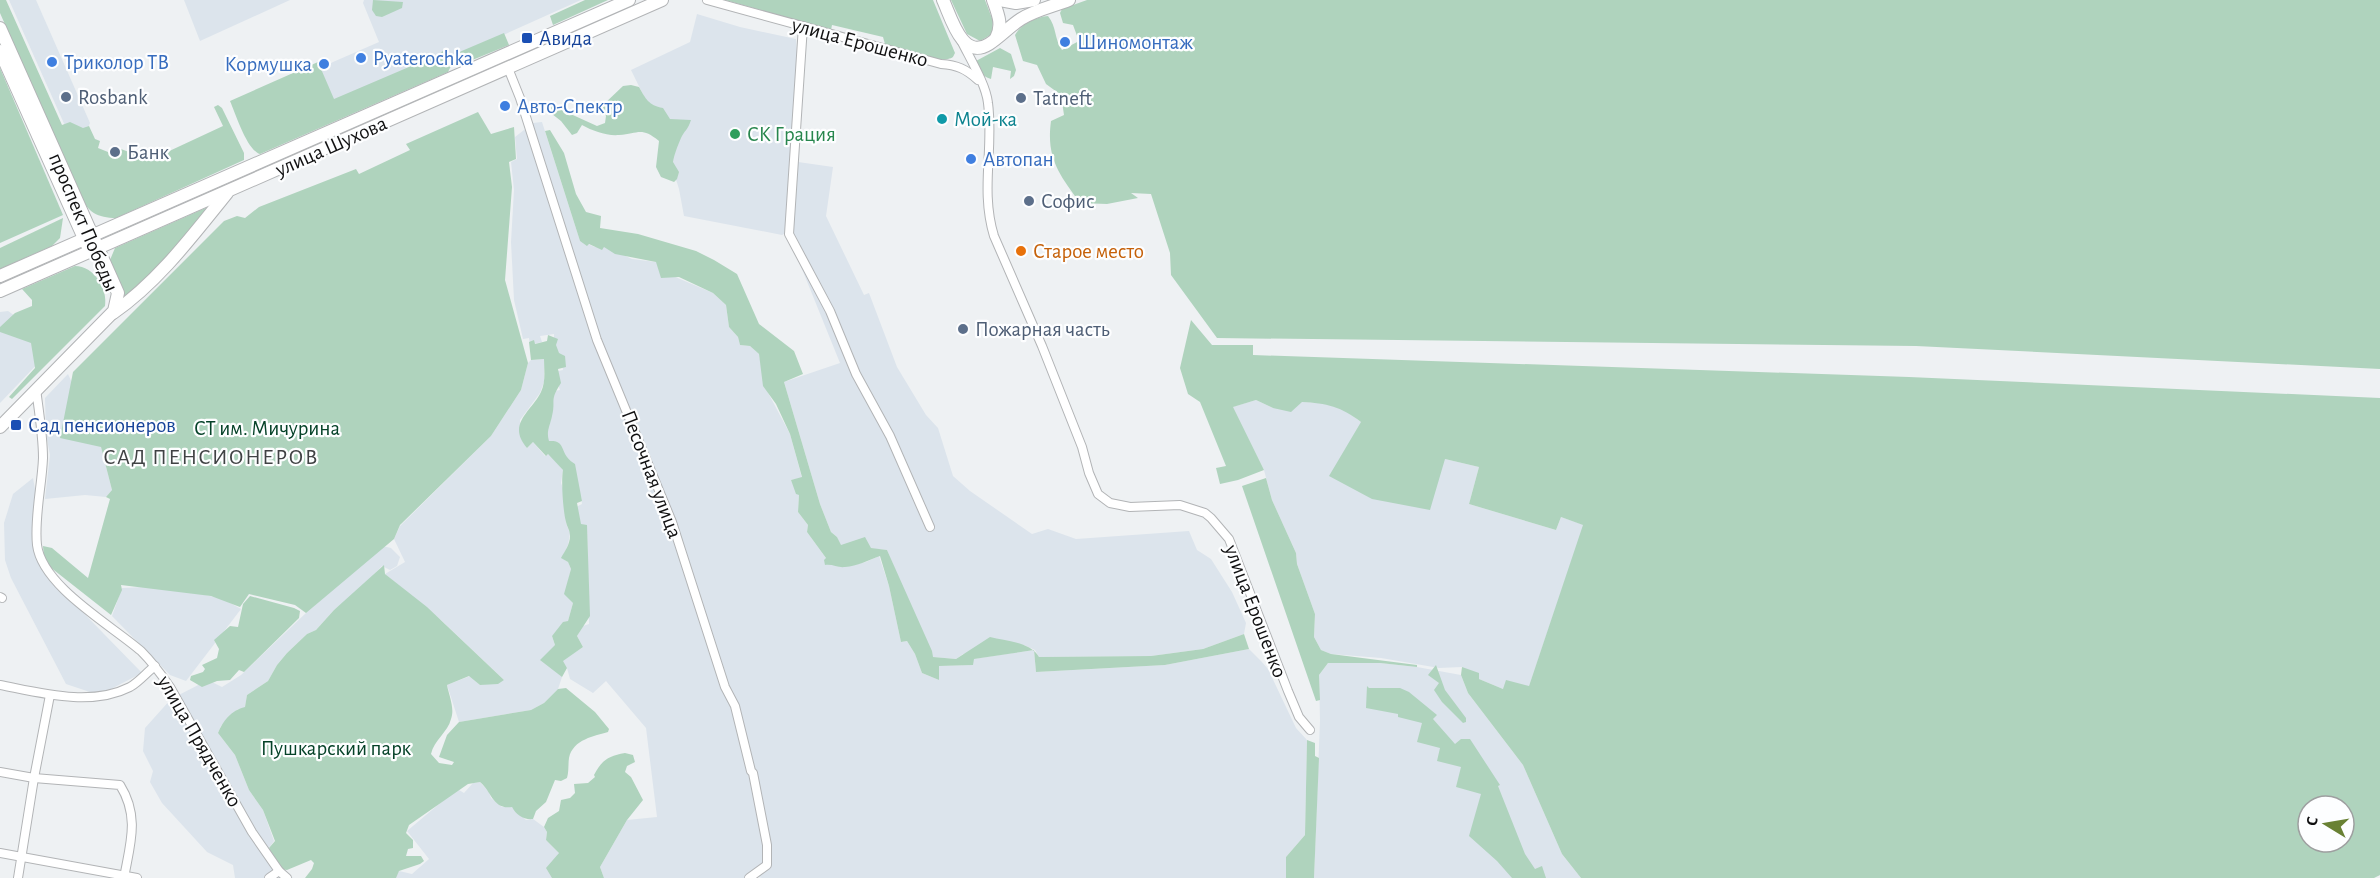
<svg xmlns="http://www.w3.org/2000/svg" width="2380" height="878" font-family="'Alegreya Sans',sans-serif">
<rect width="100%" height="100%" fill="#eef1f3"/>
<g fill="#dce4ec">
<path d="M 9,0 L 36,0 L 90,123 L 85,134 L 66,128 Z"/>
<path d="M 184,0 L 290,0 L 200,41 Z"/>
<path d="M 364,0 L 581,0 L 334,111 L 314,73 L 333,62 L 379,42 L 363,3 Z"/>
<path d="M 697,14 L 740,27 L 796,39 L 798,69 L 798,162 L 833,167 L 826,216 L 864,295 L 869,293 L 897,367 L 926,415 L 938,428 L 953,476 L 970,491 L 1032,534 L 1048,529 L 1076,539 L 1189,531 L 1197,550 L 1211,559 L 1232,592 L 1246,623 L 1244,634 L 1203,649 L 1151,656 L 1039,657 L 1035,650 L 1024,645 L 963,654 L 956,659 L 932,657 L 887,550 L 840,546 L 837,537 L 831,532 L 820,504 L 784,382 L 840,363 L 787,232 L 782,235 L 684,216 L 679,189 L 660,129 L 631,70 L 690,42 Z"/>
<path d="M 542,122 L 580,241 L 595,247 L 604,246 L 632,259 L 656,262 L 673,276 L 713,293 L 726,305 L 729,327 L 738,337 L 740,345 L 750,346 L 759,354 L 765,387 L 790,434 L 802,478 L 791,480 L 799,495 L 798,512 L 808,525 L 807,532 L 826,558 L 832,564 L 841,567 L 866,562 L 879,556 L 889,586 L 901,642 L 907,641 L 915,654 L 922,673 L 939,680 L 938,666 L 972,665 L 973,659 L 1034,650 L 1036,672 L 1165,665 L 1249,649 L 1261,661 L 1268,669 L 1296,728 L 1307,740 L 1305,835 L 1286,857 L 1286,878 L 762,878 L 749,874 L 744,878 L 604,878 L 600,867 L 627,820 L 657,817 L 646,728 L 606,681 L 593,693 L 570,679 L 567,668 L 562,661 L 583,647 L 577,636 L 583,626 L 589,624 L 587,528 L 579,525 L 576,507 L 582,504 L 581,495 L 575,497 L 562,461 L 558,442 L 543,443 L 550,392 L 560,390 L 554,372 L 563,370 L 560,354 L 554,354 L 554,334 L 540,336 L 542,342 L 530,345 L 529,338 L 523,339 L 514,300 L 511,242 L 514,190 L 511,162 L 517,159 L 515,137 L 533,123 Z"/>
<path d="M 8,311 L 32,328 L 42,359 L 0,403 L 0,312 Z"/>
<path d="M 544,359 L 544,382 L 540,393 L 520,420 L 520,430 L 527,448 L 533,442 L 545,456 L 548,454 L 554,459 L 563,470 L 561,483 L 564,491 L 566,523 L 570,533 L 568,545 L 562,558 L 568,562 L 571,569 L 565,594 L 573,603 L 568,621 L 552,636 L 555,645 L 550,666 L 562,677 L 558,689 L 544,703 L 531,710 L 459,722 L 447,685 L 470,676 L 480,685 L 504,680 L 442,621 L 385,574 L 405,562 L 394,539 L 400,526 L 491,436 L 521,390 L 528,363 L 531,360 Z"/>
<path d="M 68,374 L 101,447 L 112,490 L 106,497 L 85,495 L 45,499 L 50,455 L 46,434 L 45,398 Z"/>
<path d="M 1256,400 L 1273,408 L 1302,402 L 1325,403 L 1343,409 L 1361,422 L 1445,459 L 1479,467 L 1469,504 L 1556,530 L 1561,517 L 1584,525 L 1529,686 L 1503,689 L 1479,679 L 1462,667 L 1439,668 L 1381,658 L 1331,654 L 1321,650 L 1314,637 L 1315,614 L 1297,564 L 1296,553 L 1272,500 L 1264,470 L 1232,407 Z"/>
<path d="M 33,478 L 37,501 L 34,541 L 65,594 L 142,673 L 107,691 L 96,694 L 66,684 L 11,578 L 5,560 L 4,523 L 13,494 Z"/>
<path d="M 382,546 L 391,548 L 400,557 L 397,566 L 390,570 L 382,566 L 361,588 L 334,610 L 316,630 L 307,634 L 287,653 L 277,665 L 268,681 L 247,695 L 245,708 L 238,709 L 221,726 L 218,733 L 235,755 L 249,790 L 263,810 L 274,841 L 269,848 L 280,869 L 293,878 L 235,878 L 233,865 L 207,852 L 162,803 L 150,782 L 153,771 L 143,751 L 145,728 L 171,699 L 208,680 L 222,687 L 241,675 L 306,613 Z"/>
<path d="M 166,586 L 223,599 L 241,609 L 186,681 L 170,675 L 112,616 L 122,588 Z"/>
<path d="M 1328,663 L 1380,663 L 1417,667 L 1461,675 L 1468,693 L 1523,765 L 1562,854 L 1581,878 L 1314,878 L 1320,721 L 1319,675 Z"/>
<path d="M 480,782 L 489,792 L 491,798 L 502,807 L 512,807 L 526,820 L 533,819 L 544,827 L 547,832 L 546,840 L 559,853 L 554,860 L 552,878 L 396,878 L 395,875 L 399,871 L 412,874 L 429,859 L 407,831 L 451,794 L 459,790 L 464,793 L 473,783 Z"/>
</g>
<g fill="#afd3bd" fill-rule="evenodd">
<path d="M 0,0 L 6,0 L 62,125 L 70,122 L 83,128 L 89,126 L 95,139 L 100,141 L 98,148 L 118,156 L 121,149 L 150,160 L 223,126 L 214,107 L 218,105 L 222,108 L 244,153 L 244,160 L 116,218 C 98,218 87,212 80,195 L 0,13 Z"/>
<path d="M 373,0 L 403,2 L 402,8 L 382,17 L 376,16 L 372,10 Z"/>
<path d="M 585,0 L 608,0 L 553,25 L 550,16 Z"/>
<path d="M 725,0 L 933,0 L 955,53 C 953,57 953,58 948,59 C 936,63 899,48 885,44 L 883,37 L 832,25 L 831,30 Z"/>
<path d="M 951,0 L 985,0 L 993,21 L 992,34 L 980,41 L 967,34 Z"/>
<path d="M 1087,0 L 2380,0 L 2380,369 L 1916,346 L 1217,338 L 1171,275 L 1170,253 L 1151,194 L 1131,193 L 1138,198 L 1107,204 L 1080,203 C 1059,174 1046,158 1051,121 L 1064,115 L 1061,95 L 1046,84 L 1037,65 L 1023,61 L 1015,35 C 1021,24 1036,17 1048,16 C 1057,27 1054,39 1062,50 L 1079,41 L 1073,25 L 1063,23 L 1060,13 L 1062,9 Z"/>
<path d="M 504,33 L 509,45 L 465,63 L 462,62 L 457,53 Z"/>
<path d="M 1000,48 L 1011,54 L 1016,70 L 1014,76 L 1010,79 L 1011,71 L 993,67 L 991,79 C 981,76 979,71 976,61 Z"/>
<path d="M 446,49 L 452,64 L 448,72 L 260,154 C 247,150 236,115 230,101 L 318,62 L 334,99 L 437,55 Z"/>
<path d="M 0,68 L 63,215 L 0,243 Z"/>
<path d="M 631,85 L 639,87 C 646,99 648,105 663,108 L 670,119 L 691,120 C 688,130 684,131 681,138 C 678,145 674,155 673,162 L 679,172 L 677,179 L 674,182 L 661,177 L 656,167 L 659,141 C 641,126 638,134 619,135 C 606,136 593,131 582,125 L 577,133 L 572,135 L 561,121 L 543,107 L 553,106 L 597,126 L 605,123 L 606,116 L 602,106 L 623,86 Z"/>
<path d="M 478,112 L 491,134 L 514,127 L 516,159 L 509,162 L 512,187 L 505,280 L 528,363 L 521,390 L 491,436 L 400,525 L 394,539 L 306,613 L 295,605 L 249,594 L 240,607 L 211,596 L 121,585 L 122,590 L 111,615 L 50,567 L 44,558 L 43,546 L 52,548 L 88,578 L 110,499 L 106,497 L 112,490 L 101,447 L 60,438 L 73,372 L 224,221 L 237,216 L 245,218 L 259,207 L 356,169 L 359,174 L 410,150 L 406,144 Z"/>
<path d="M 550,130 L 564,153 L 576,194 L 586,212 L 601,216 L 600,228 L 638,234 L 696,251 L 714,260 L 737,274 L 759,324 L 794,351 L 803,374 L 784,382 L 820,504 L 831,532 L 837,537 L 841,545 L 865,537 L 871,548 L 887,550 L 932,651 L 933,657 L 956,659 L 990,637 C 1006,641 1031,642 1039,657 L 1151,656 L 1203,649 L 1244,634 L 1249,649 L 1165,665 L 1036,672 L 1034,650 L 974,659 L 973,665 L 939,666 L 939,680 L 922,673 L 915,654 L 907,641 L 901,642 L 889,586 L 880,556 C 869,560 857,566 845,567 C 838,568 833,564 825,565 L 824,560 L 826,558 L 807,532 L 808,525 L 798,512 L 799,495 L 796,494 L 791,480 L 802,477 L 790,434 L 776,404 L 763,386 L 759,354 L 750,346 L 740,345 L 738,337 L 729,327 L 726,305 L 713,293 L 679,277 L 661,278 L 656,262 L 615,254 L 604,247 L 602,250 L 589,244 L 587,246 L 580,241 L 545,131 Z"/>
<path d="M 210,206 L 167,257 L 124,298 L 110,260 L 115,248 Z"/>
<path d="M 63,218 L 60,238 L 52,246 L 0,269 L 0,248 Z"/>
<path d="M 75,266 C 94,266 108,289 105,306 L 12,399 L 9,397 L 35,368 L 31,343 L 0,332 L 0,327 L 15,313 L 32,306 L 32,300 L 22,289 Z"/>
<path d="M 1191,320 L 1212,345 L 1253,345 L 1253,355 L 1909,377 L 2380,398 L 2380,875 L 2374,878 L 1581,878 L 1562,854 L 1523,765 L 1468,693 L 1461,675 L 1462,667 L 1479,673 L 1479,679 L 1503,689 L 1506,680 L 1529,686 L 1583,525 L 1561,517 L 1556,530 L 1469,504 L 1479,467 L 1445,459 L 1430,510 L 1372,499 L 1329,476 L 1361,422 C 1342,407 1326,403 1302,402 L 1291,412 L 1273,408 L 1256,400 L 1233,407 L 1264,470 L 1238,480 L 1220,484 L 1216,468 L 1226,466 L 1200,402 L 1188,394 L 1180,368 ZM 2308,806 L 2344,806 L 2344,842 L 2308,842 Z"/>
<path d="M 548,335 L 558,339 L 556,345 L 559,353 L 565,356 L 566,367 L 558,369 L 561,383 C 549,401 556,400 552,416 C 550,426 546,431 549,441 C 563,440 561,448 567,457 C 569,460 572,462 575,464 L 582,501 L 577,503 L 581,524 L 587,525 L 590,616 L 577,636 L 583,647 L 563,661 L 567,668 L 562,677 L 540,660 L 555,645 L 552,636 L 563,622 L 568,621 L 573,603 L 564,594 L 571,569 L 568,562 L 561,558 C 565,551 570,544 570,536 C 570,530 567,527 566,522 C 563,511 561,481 563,470 L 548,454 L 546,456 L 533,442 L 527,448 C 506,424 532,411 541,392 C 546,381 544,370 544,359 L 531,360 L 529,342 L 534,340 L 535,344 L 547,341 Z"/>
<path d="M 1266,478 L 1272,500 L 1296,553 L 1297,564 L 1315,614 L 1314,637 L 1321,650 L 1331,654 L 1417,665 L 1417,667 L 1380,663 L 1328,663 L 1319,675 L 1320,700 L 1316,701 L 1242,486 Z"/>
<path d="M 384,565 L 385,574 L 427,607 L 504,680 L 498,684 L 480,685 L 469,676 L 447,685 C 449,696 455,708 451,719 C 448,732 434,740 431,754 L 439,763 L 452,765 L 454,762 L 439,757 L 447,735 L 459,722 L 531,710 L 544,703 L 558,689 L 566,688 L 595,712 L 609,729 L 608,732 C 595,736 573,739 569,758 C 568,765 569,771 567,778 L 561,781 L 555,780 L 546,802 L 536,811 L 533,819 C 524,820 516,815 512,807 C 493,810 492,792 480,782 L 468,784 L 409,825 L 406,833 L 413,840 L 413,848 L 408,849 L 406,856 L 421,856 L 424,861 L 420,864 L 399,871 L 396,878 L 305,878 L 312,869 L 314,863 L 311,860 L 287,870 L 280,869 L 269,848 L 275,841 L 263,810 L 249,790 L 235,755 L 218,733 C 223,721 231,710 245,707 L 247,695 L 268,681 L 277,665 L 287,653 L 307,634 L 316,630 L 334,610 Z"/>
<path d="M 250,596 L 294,608 L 300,611 L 299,618 L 244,672 L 239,670 L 230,680 L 217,681 L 202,687 L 190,680 L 191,676 L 203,672 L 205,669 L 202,665 L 217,658 L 219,649 L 214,640 L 230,626 L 238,627 L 243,604 Z"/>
<path d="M 1436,665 L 1445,690 L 1466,718 L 1466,722 L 1463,723 L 1442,702 L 1434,690 L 1439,683 L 1428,675 Z"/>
<path d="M 1367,686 L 1369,688 L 1400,688 L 1409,692 L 1437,715 L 1433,719 L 1455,744 L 1461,739 L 1470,739 L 1500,785 L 1498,786 L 1525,854 L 1535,869 L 1542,866 L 1546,878 L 1512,878 L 1497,861 L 1469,836 L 1481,794 L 1456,787 L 1461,767 L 1437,761 L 1440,748 L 1417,742 L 1422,723 L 1398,717 L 1398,714 L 1366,708 Z"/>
<path d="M 1307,740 L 1315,743 L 1315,756 L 1319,758 L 1314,878 L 1286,878 L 1286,857 L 1305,835 Z"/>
<path d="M 625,753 L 633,755 L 635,762 L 627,766 L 625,772 L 631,777 L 643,800 L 627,820 L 600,867 L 604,878 L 552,878 L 546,868 L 559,853 L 546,840 L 547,832 L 544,827 L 548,818 L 559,811 L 561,800 L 570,798 L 575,793 L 574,784 L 588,783 L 595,777 L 594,775 C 602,760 608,756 625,753 Z"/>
</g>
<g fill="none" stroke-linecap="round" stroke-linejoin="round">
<defs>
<g id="minor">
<path d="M 707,0 L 941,64 C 957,65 966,69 978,80"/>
<path d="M 803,26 L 789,234 L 830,311 L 856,374 L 890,436 L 930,527"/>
<path d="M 961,40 C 969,57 986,84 988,103 C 994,149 980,190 994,236 L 1042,346 L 1082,447 L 1089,473 L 1098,494 L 1110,503 L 1130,507 L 1180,505 L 1205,513 L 1211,518 L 1229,539 L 1288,691 L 1299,717 L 1310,730"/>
<path d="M 508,68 L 520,98 L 597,340 L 672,522 L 725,687 L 735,706 L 751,771 L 753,773 L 767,845 L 767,865 L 749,878"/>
<path d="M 36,389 C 39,412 43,436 43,458 C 42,485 34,518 37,545 C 42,586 111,625 141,651 C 152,662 161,674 170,687 L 252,832 L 279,871 L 287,878"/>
<path d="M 0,597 L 2,598"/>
<path d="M 0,685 C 41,693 91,707 130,687 C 139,682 147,672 155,666"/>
<path d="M 0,772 L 34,778 L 120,785 C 140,817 130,844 124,878"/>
<path d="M 0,853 L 137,878"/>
<path d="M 18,878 L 34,778 L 50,695"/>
<path d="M 269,878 L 279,871"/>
</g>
<g id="secondary">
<path d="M 943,0 C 951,17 962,61 989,44 C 1000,37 1010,26 1021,19 C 1035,10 1054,6 1069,0"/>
<path d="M 993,0 C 998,14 1003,25 996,38"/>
<path d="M 1000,0 L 1016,3 L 1034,0"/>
<path d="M 0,28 L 118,293 L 114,311 L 0,427"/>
<path d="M 0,51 L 87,245"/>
<path d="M 0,276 L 629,0"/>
<path d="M 0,291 L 662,0"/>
<path d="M 113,313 C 158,282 193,235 227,193"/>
</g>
</defs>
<use href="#minor" stroke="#b2b4b6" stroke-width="10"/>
<use href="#secondary" stroke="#b2b4b6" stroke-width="14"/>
<use href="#minor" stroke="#fff" stroke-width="8"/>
<use href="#secondary" stroke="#fff" stroke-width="12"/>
</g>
<g fill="#1a4fb4" stroke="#fdfeff" stroke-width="2">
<rect x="521" y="32" width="12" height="12" rx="3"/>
<rect x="10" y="419" width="12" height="12" rx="3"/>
</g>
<g fill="#3f7fe0" stroke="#fdfeff" stroke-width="2">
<circle cx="1065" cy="42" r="6"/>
<circle cx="361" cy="58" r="6"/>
<circle cx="52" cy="62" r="6"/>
<circle cx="324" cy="64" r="6"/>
<circle cx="505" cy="106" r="6"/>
<circle cx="971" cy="159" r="6"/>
</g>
<g fill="#5c6f8a" stroke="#fdfeff" stroke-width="2">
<circle cx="66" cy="97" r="6"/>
<circle cx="1021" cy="98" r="6"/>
<circle cx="115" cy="152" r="6"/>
<circle cx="1029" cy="201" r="6"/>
<circle cx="963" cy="329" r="6"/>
</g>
<circle fill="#0f9aa8" stroke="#fdfeff" stroke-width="2" cx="942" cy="119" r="6"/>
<circle fill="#2e9e5b" stroke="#fdfeff" stroke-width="2" cx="735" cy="134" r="6"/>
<circle fill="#e8710a" stroke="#fdfeff" stroke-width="2" cx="1021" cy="251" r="6"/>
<g text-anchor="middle" stroke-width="4.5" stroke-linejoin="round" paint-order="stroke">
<g font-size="21" fill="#164399" stroke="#fdfeff" text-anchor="start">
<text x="539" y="45">Авида</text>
<text x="28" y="432">Сад пенсионеров</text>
</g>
<g font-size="21" fill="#101011" stroke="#fdfeff">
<text transform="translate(860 42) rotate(15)" y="7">улица Ерошенко</text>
<text transform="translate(331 146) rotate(-24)" y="7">улица Шухова</text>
<text transform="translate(84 222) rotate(67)" y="7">проспект Победы</text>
<text transform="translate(652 474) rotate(69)" y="7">Песочная улица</text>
<text transform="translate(1256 611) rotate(69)" y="7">улица Ерошенко</text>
<text transform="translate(200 741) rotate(60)" y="7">улица Прядченко</text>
</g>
<g font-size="21" fill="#366cbe" stroke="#fdfeff" text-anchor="start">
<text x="1077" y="49">Шиномонтаж</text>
<text x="373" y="65">Pyaterochka</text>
<text x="64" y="69">Триколор ТВ</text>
<text x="312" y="71" text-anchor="end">Кормушка</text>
<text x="517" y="113">Авто-Спектр</text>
<text x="983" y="166">Автопан</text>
</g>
<g font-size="21" fill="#4e5e75" stroke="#fdfeff" text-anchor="start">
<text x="78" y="104">Rosbank</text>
<text x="1033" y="105">Tatneft</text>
<text x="127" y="159">Банк</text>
<text x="1041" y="208">Софис</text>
<text x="975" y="336">Пожарная часть</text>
</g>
<g font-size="21" fill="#0d838f" stroke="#fdfeff" text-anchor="start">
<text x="954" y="126">Мой-ка</text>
</g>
<g font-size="21" fill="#27864d" stroke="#fdfeff" text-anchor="start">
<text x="747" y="141">СК Грация</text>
</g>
<g font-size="21" fill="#c56008" stroke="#fdfeff" text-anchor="start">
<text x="1033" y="258">Старое место</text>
</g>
<g font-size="21" fill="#054228" stroke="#fdfeff">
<text x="267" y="435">СТ им. Мичурина</text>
<text x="336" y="755">Пушкарский парк</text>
</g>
<g font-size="22" letter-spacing="1.5" fill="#404244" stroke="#fdfeff">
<text x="211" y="464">САД ПЕНСИОНЕРОВ</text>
</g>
</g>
<g transform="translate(2326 824) rotate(281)"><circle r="28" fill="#fdfeff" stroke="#9e9fa0" stroke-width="1.5"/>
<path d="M0-4.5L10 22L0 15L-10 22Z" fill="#698134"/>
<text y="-9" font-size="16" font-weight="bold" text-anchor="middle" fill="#101011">С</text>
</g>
</svg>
